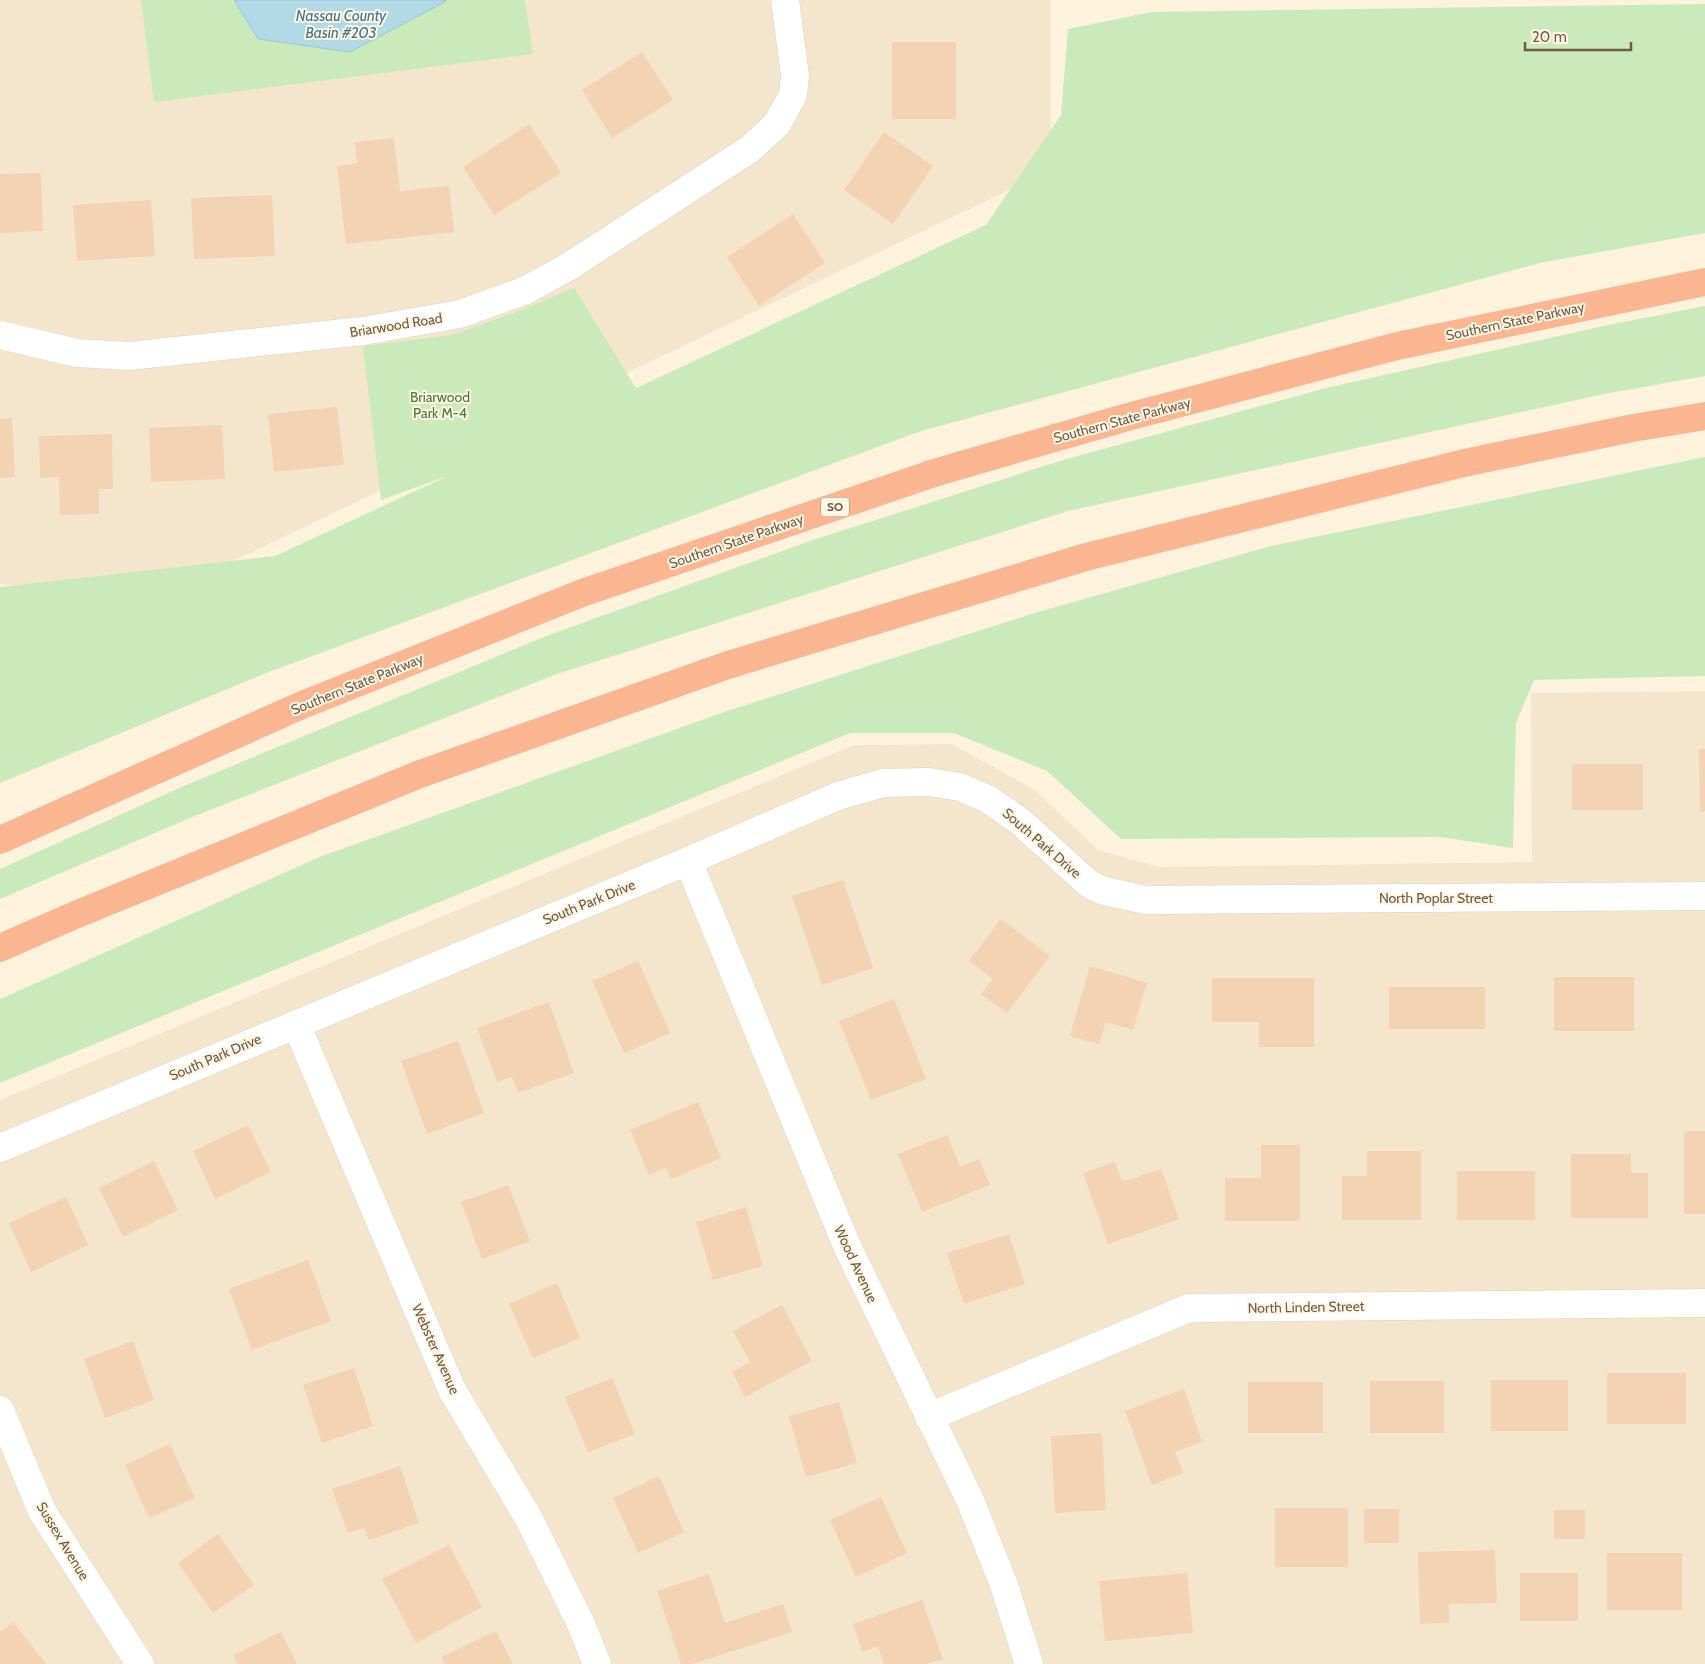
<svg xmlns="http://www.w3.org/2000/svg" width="1705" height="1664" font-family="Cabin,sans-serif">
<rect width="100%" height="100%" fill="#fdf3dd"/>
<g fill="#f4e6cc">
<path d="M 0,0 L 1051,0 L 1051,170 L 141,605 L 0,584 Z"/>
<path d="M 1705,691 L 1705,1664 L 0,1664 L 0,1100 L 854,745 L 952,744 L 1035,790 L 1098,850 L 1159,867 L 1532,862 L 1531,693 Z"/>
</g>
<g fill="#caeabc">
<path d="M 141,0 L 234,0 L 258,39 L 349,52 L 445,2 L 446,0 L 525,0 L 533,54 L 154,102 Z"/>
<path d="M 1705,4 L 1705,233 L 1540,263 L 921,431 L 269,672 L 0,783 L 0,587 L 275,556 L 450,475 L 381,500 L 363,346 L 452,335 L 511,314 L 574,288 L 636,388 L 986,225 L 1061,115 L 1068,29 L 1152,12 Z"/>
<path d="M 1705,306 L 1705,376 L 1604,394 L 1068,511 L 557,674 L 197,815 L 0,899 L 0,869 L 186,785 L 546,636 L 813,540 L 1063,460 L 1326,388 L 1603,326 Z"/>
<path d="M 1705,457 L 1705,676 L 1534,680 L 1516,723 L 1513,848 L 1440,837 L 1121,839 L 1047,771 L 954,733 L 850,733 L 0,1083 L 0,999 L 322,856 L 730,710 L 1031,614 L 1271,546 Z"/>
</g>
<path fill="#b2d9e6" stroke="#98c8d8" d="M 234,0 L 446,0 L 445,2 L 350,52 L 258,39 Z"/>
<g fill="#f3d3b4">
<rect x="892" y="42" width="64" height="77"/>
<path d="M 642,52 L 673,100 L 612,138 L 582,90 Z"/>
<path d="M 529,124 L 561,173 L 494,215 L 463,167 Z"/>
<path d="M 884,132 L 933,166 L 893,224 L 844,190 Z"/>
<path d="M 394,138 L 400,191 L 449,186 L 454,232 L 346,244 L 337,166 L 357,163 L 355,142 Z"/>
<path d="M 41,173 L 43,231 L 0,233 L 0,174 Z"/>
<path d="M 272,195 L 275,256 L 194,259 L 191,198 Z"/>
<path d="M 151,200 L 155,256 L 77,261 L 73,205 Z"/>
<path d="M 793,214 L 825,263 L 759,306 L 727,257 Z"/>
<path d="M 337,407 L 344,465 L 274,472 L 268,414 Z"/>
<path d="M 12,418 L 15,477 L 0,478 L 0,419 Z"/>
<path d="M 222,425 L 225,479 L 151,482 L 149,428 Z"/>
<path d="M 112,434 L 113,489 L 99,489 L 99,514 L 60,515 L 59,477 L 40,478 L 39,436 Z"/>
<path d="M 1699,749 L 1705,749 L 1705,811 L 1700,812 Z"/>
<rect x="1572" y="764" width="71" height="46"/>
<path d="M 843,880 L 873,968 L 822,985 L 792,896 Z"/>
<path d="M 1001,919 L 1050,956 L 1007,1013 L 981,994 L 993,979 L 969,961 Z"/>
<path d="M 638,961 L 670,1033 L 624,1053 L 592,981 Z"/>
<path d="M 1090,966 L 1147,983 L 1133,1030 L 1106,1022 L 1099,1044 L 1070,1036 Z"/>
<rect x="1554" y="977" width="80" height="54"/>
<path d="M 1212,978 L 1314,978 L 1314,1047 L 1259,1047 L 1259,1022 L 1212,1022 Z"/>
<rect x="1389" y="987" width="96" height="42"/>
<path d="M 894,999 L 926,1079 L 871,1100 L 839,1021 Z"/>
<path d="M 549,1002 L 574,1073 L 518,1093 L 512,1077 L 497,1082 L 477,1028 Z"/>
<path d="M 458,1041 L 484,1113 L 427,1134 L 401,1061 Z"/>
<path d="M 698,1102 L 721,1158 L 671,1179 L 666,1168 L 649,1175 L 630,1130 Z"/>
<path d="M 248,1125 L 271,1172 L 215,1199 L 193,1151 Z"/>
<rect x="1684" y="1131" width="21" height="83"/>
<path d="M 947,1135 L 960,1167 L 979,1159 L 990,1185 L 922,1212 L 898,1154 Z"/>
<path d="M 1261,1145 L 1300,1145 L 1300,1221 L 1225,1221 L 1225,1178 L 1261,1178 Z"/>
<path d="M 1367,1151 L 1421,1151 L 1421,1220 L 1342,1220 L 1342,1176 L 1367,1176 Z"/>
<path d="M 1571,1154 L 1631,1154 L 1631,1173 L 1648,1173 L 1648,1218 L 1571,1218 Z"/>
<path d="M 154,1161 L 178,1210 L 123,1237 L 99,1188 Z"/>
<path d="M 1115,1162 L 1122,1182 L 1161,1169 L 1179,1219 L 1108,1244 L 1083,1173 Z"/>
<rect x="1457" y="1171" width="78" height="49"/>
<path d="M 508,1185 L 530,1241 L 482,1259 L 461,1202 Z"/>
<path d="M 66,1197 L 88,1245 L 31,1272 L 9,1223 Z"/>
<path d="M 746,1207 L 763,1266 L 713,1280 L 696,1222 Z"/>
<path d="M 1009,1234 L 1025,1284 L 964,1304 L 947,1253 Z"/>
<path d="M 308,1260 L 331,1321 L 252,1350 L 229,1289 Z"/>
<path d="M 557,1283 L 580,1338 L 533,1358 L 509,1304 Z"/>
<path d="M 782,1305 L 812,1361 L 745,1397 L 732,1372 L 750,1362 L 733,1331 Z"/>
<path d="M 133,1341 L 154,1400 L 105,1418 L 84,1359 Z"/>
<path d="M 354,1368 L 373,1426 L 322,1443 L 303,1385 Z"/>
<rect x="1607" y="1373" width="79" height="51"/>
<path d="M 612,1378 L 635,1434 L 588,1452 L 565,1397 Z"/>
<rect x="1491" y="1380" width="77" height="51"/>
<rect x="1370" y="1381" width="74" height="52"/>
<rect x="1248" y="1382" width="75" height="51"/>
<path d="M 1184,1389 L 1202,1442 L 1175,1452 L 1183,1473 L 1152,1485 L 1125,1411 Z"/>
<path d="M 839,1402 L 857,1463 L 806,1477 L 789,1416 Z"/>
<path d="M 1102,1433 L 1106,1510 L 1055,1513 L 1051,1436 Z"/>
<path d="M 170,1444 L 195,1498 L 149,1518 L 125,1465 Z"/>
<path d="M 400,1466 L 419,1523 L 369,1540 L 364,1528 L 348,1533 L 332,1489 Z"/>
<path d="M 659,1476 L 684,1532 L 638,1553 L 613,1498 Z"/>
<path d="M 881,1497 L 907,1553 L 856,1577 L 830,1520 Z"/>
<rect x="1275" y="1508" width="73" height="59"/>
<rect x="1364" y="1509" width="35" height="34"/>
<rect x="1554" y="1510" width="31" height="29"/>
<path d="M 218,1534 L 254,1585 L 213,1613 L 178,1563 Z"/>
<path d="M 449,1545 L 482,1607 L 416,1643 L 382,1579 Z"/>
<path d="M 1495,1550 L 1497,1603 L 1449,1604 L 1449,1623 L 1420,1624 L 1418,1552 Z"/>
<rect x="1607" y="1553" width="75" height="57"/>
<path d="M 1187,1573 L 1193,1633 L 1105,1641 L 1099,1581 Z"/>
<rect x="1520" y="1573" width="58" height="48"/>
<path d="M 709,1574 L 725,1623 L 783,1604 L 792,1632 L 692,1664 L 681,1664 L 657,1591 Z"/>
<path d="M 922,1600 L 943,1659 L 927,1664 L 884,1664 L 878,1646 L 862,1652 L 853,1624 Z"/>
<path d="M 13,1622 L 46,1664 L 0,1664 L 0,1632 Z"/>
<path d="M 496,1631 L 513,1664 L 445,1664 L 441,1657 Z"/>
<path d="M 281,1632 L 297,1664 L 237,1664 L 233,1655 Z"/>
</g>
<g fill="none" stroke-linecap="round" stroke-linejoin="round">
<defs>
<g id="street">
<path d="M 0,335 L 77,353 L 129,356 L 363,331 L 460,314 L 526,290 L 568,267 L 750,149 L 777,124 L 793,95 L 795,76 L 785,0"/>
<path d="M 688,861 L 847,1246 L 970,1500 L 1004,1585 L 1029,1664"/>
<path d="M 296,1024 L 452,1390 L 528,1517 L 581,1624 L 597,1664"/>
<path d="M 0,1148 L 688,861 L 838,796 L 883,783 L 929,782 L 960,787 L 988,799 L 1021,822 L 1089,884 L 1104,891 L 1146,900 L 1705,896"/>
<path d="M 0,1410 L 42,1511 L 140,1664"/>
<path d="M 929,1417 L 1189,1308 L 1705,1303"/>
</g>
<g id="highway">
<path d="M 0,840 L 302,705 L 582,593 L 934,473 L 1124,418 L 1397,346 L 1705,282"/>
<path d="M 0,948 L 75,915 L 420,774 L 728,665 L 1086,557 L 1464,463 L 1633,428 L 1705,416"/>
</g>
</defs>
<use href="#street" stroke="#e0d0ba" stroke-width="29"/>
<use href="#highway" stroke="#fff" stroke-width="29"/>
<use href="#street" stroke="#fff" stroke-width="28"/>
<use href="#highway" stroke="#f9b691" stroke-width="28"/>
</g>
<g text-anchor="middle" stroke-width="4" stroke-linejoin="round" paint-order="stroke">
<rect fill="#fff7e4" stroke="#9c8975" stroke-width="1" x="821" y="497.5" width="28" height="19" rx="4"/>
<g font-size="12" font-weight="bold" fill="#725a46">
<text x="835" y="511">SO</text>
</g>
<g font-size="14" fill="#725a46" stroke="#fff7e4">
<text transform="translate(1515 321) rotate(-12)" y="5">Southern State Parkway</text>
<text transform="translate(396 325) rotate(-9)" y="5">Briarwood Road</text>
<text transform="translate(1122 420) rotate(-15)" y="5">Southern State Parkway</text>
<text transform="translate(736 541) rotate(-19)" y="5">Southern State Parkway</text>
<text transform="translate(357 684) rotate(-22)" y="5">Southern State Parkway</text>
<text transform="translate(1042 843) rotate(41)" y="5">South Park Drive</text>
<text x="1436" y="903">North Poplar Street</text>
<text transform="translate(589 902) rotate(-22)" y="5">South Park Drive</text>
<text transform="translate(215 1057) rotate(-23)" y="5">South Park Drive</text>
<text transform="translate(856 1264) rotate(65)" y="5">Wood Avenue</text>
<text transform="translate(1306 1307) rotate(-1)" y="5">North Linden Street</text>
<text transform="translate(436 1349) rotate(66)" y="5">Webster Avenue</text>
<text transform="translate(63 1541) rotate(59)" y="5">Sussex Avenue</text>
</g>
<g font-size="14" fill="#4a783d" stroke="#fff7e4">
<text x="440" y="402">Briarwood<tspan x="440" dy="16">Park M-4</tspan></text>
</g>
<g font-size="15" font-style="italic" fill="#3f7487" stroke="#fff7e4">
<text x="341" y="21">Nassau County<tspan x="341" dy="17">Basin #203</tspan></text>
</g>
</g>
<path d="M1525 42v8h106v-8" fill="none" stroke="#725a46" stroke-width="2.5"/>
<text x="1532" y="42" font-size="15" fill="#725a46" stroke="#fff7e4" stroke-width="4" paint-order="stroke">20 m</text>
</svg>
